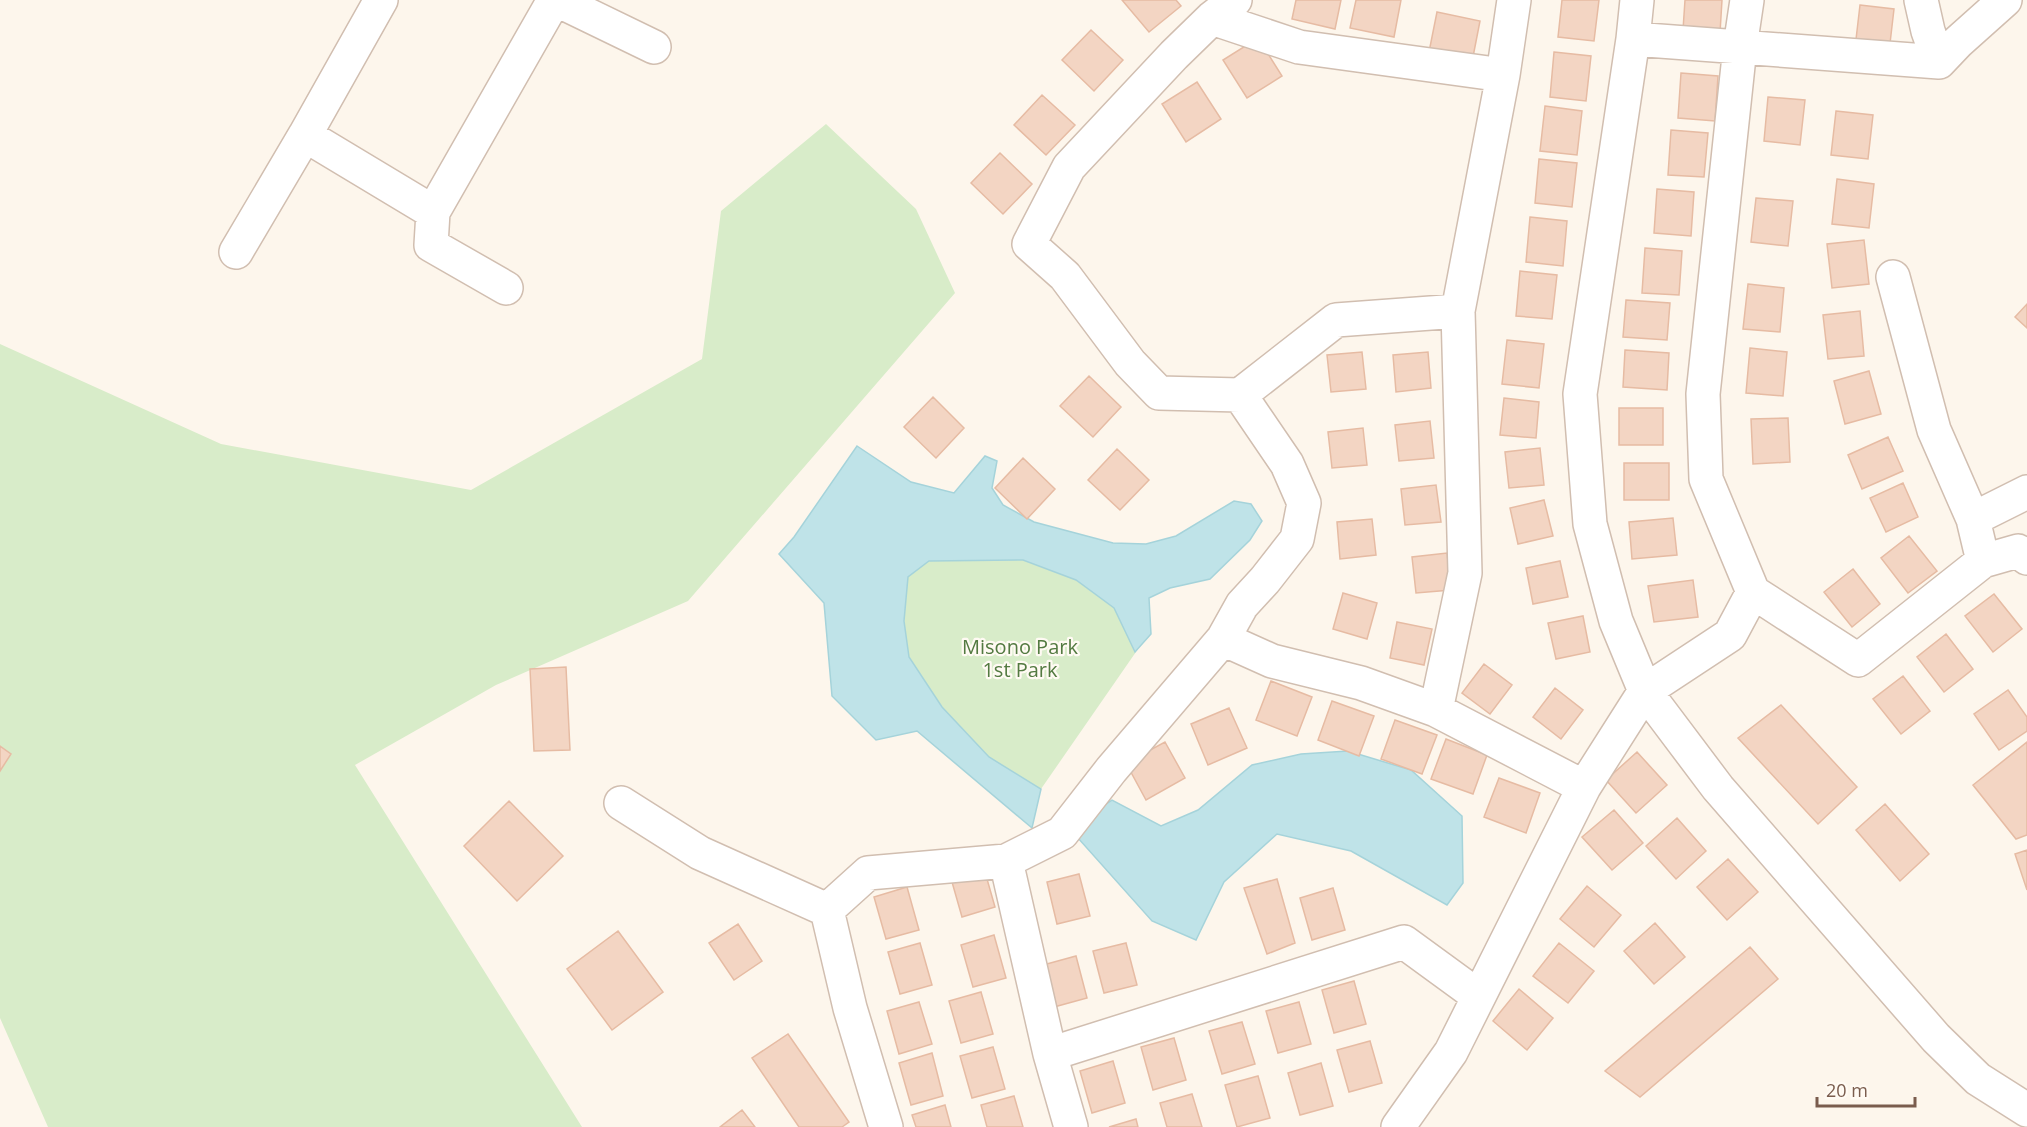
<svg xmlns="http://www.w3.org/2000/svg" width="2027" height="1127" viewBox="0 0 2027 1127" font-family="'Open Sans',sans-serif">
<style>
.green{fill:#d8ecc9}
.water{fill:#bfe3e8;stroke:#a5d3da;stroke-width:1.5}
.building{fill:#f3d5c3;stroke:#e6bba3;stroke-width:1.5}
.lines{fill:none;stroke-linecap:round;stroke-linejoin:round}
.minor-casing{stroke:#d1beb0;stroke-width:36}
.minor{stroke:#fff;stroke-width:33}
.labels{text-anchor:middle;dominant-baseline:central;stroke-width:4.5;stroke-linejoin:round;paint-order:stroke}
.park-label{font-size:20px;fill:#537a41;stroke:#fffaf3}
</style>
<rect width="100%" height="100%" fill="#fdf6ec"/>
<path class="green" d="M826,124L916,209L955,293L688,601L496,685L355,765L582,1127H48L0,1018V344L221,444L471,490L702,359L721,211Z
M1023,560L1076,580L1114,608L1138,649L1041,789L989,757L942,707L909,657L904,621L908,577L929,561Z"/>
<path class="water" d="M857,446L911,482L954,493L985,456L997,461L992,488L1003,505L1034,522L1113,543L1146,544L1176,536L1234,501L1251,504L1262,521L1250,540L1210,579L1170,588L1149,598L1151,634L1135,652L1114,608L1076,580L1023,560L929,561L908,577L904,621L909,657L942,707L989,757L1041,789L1032,828L917,731L876,740L832,696L824,603L779,554L794,537Z
M1348,751L1411,770L1462,816L1463,883L1447,905L1351,851L1277,834L1224,882L1196,940L1152,921L1069,828L1112,800L1161,826L1198,810L1252,765L1301,754Z"/>
<path class="building" d="M1122,0H1176L1181,6L1149,32Z
M1296,0H1341L1335,29L1292,19Z
M1356,0H1401L1394,37L1350,28Z
M1562,0H1599L1594,41L1558,37Z
M1685,0H1722L1720,33L1683,30Z
M1860,5L1894,9L1889,52L1855,48Z
M1437,12L1480,21L1472,62L1429,52Z
M1091,30L1123,60L1094,91L1062,60Z
M1258,38L1282,76L1247,98L1223,60Z
M1554,52L1591,56L1586,101L1550,97Z
M1681,73L1718,76L1715,121L1678,118Z
M1197,82L1221,119L1186,142L1162,104Z
M1042,95L1075,125L1046,155L1014,125Z
M1768,97L1805,100L1800,145L1764,141Z
M1545,106L1582,111L1577,155L1540,151Z
M1836,111L1873,115L1868,159L1831,155Z
M1671,130L1708,133L1704,177L1668,175Z
M1000,153L1032,184L1003,214L971,183Z
M1539,159L1577,163L1572,207L1535,203Z
M1837,179L1874,184L1869,228L1832,224Z
M1657,189L1694,192L1691,236L1654,233Z
M1756,198L1793,201L1788,246L1751,242Z
M1530,217L1567,221L1563,266L1526,262Z
M1864,240L1869,284L1832,288L1827,244Z
M1645,248L1682,251L1679,295L1642,293Z
M1520,271L1557,275L1552,319L1516,316Z
M1748,284L1784,288L1780,332L1743,329Z
M1626,300L1670,303L1667,340L1623,337Z
M2027,304V328L2015,317Z
M1860,311L1864,356L1828,359L1823,315Z
M1507,340L1544,344L1539,388L1502,384Z
M1750,348L1787,352L1783,396L1746,393Z
M1625,350L1669,353L1667,390L1623,387Z
M1362,352L1366,389L1331,392L1327,355Z
M1428,352L1431,388L1396,392L1393,355Z
M1869,371L1881,414L1845,424L1834,381Z
M1089,376L1121,407L1093,437L1060,406Z
M933,397L964,428L936,458L904,427Z
M1504,398L1539,402L1536,438L1500,435Z
M1619,408H1663V445H1619Z
M1788,418L1790,462L1753,464L1751,419Z
M1430,421L1434,458L1399,461L1395,425Z
M1363,428L1367,465L1332,468L1328,432Z
M1888,437L1903,471L1862,489L1848,455Z
M1540,448L1544,485L1509,488L1505,452Z
M1117,449L1149,480L1120,510L1088,480Z
M1023,458L1055,489L1027,519L995,488Z
M1624,463H1669V500H1624Z
M1903,483L1918,517L1886,532L1870,498Z
M1436,485L1441,522L1405,525L1401,489Z
M1544,500L1553,536L1518,544L1510,508Z
M1673,518L1677,555L1632,559L1629,522Z
M1372,519L1376,555L1340,559L1337,522Z
M1909,536L1937,571L1908,593L1881,558Z
M1447,553L1451,590L1416,593L1412,557Z
M1560,561L1568,597L1533,604L1526,568Z
M1853,569L1880,604L1852,627L1824,592Z
M1693,580L1698,617L1654,622L1648,586Z
M1343,593L1377,603L1367,639L1333,629Z
M1994,594L2022,629L1993,652L1965,616Z
M1583,616L1590,652L1556,659L1548,623Z
M1397,622L1432,629L1424,665L1390,658Z
M1946,634L1973,669L1944,692L1917,657Z
M1484,664L1512,685L1490,714L1462,693Z
M566,667L570,750L534,751L530,669Z
M1903,676L1930,711L1901,734L1873,699Z
M1271,681L1312,697L1297,736L1256,720Z
M1555,688L1583,710L1561,739L1533,717Z
M2008,690L2027,717V731L1999,750L1974,714Z
M1332,701L1374,716L1359,756L1318,740Z
M1781,705L1857,787L1818,824L1738,738Z
M1229,708L1247,748L1208,765L1191,724Z
M1395,720L1437,735L1422,774L1381,759Z
M1446,739L1487,755L1473,794L1431,779Z
M1165,742L1185,778L1146,800L1126,763Z
M2027,742V835L2016,839L1973,785Z
M0,746L11,754L0,771Z
M1637,752L1667,785L1636,813L1606,780Z
M1499,778L1540,793L1526,833L1484,817Z
M509,801L563,856L517,901L464,846Z
M1885,804L1929,854L1900,881L1856,830Z
M1614,810L1643,843L1612,870L1582,837Z
M1677,818L1706,851L1676,879L1646,846Z
M2027,850V890L2015,854Z
M1728,859L1758,892L1727,920L1697,887Z
M983,865L995,907L962,917L950,875Z
M1079,874L1090,916L1057,924L1047,882Z
M1277,879L1295,943L1267,954L1244,888Z
M1587,886L1621,915L1594,947L1560,919Z
M907,887L919,930L886,939L874,897Z
M1333,888L1345,930L1312,940L1300,898Z
M1655,923L1685,957L1654,984L1624,951Z
M738,924L762,961L734,980L709,943Z
M618,931L663,992L612,1030L567,969Z
M994,935L1006,978L973,987L961,945Z
M920,943L932,985L900,994L888,952Z
M1126,943L1137,985L1104,993L1093,951Z
M1559,943L1594,971L1568,1003L1533,976Z
M1750,947L1778,979L1640,1097L1605,1071Z
M1076,956L1087,998L1054,1007L1043,965Z
M1354,981L1366,1024L1334,1033L1322,990Z
M1519,989L1553,1018L1527,1050L1493,1021Z
M981,992L993,1034L961,1043L949,1001Z
M919,1002L932,1044L899,1054L887,1011Z
M1299,1002L1311,1044L1278,1053L1266,1011Z
M1242,1022L1255,1064L1222,1074L1209,1031Z
M788,1034L849,1122L842,1127H799L752,1058Z
M1174,1038L1186,1080L1153,1090L1141,1047Z
M1370,1041L1382,1083L1349,1092L1337,1050Z
M993,1047L1005,1089L972,1098L960,1056Z
M932,1053L943,1096L911,1105L899,1063Z
M1113,1061L1125,1103L1092,1113L1080,1071Z
M1321,1063L1333,1106L1300,1115L1288,1073Z
M1258,1076L1270,1118L1237,1127L1225,1085Z
M1192,1094L1202,1127H1167L1160,1103Z
M1014,1096L1023,1127H987L981,1105Z
M945,1105L951,1127H916L912,1115Z
M742,1110L755,1127H720Z
M1136,1119L1138,1127H1109Z"/>
<g class="lines">
<g class="minor-casing">
<path id="minor" d="M381,0L305,135L433,212L554,0
M557,0L654,47
M1235,0L1212,18L1174,55L1069,167L1029,244L1065,276L1130,363L1159,393L1240,395L1287,464L1304,503L1297,539L1265,580L1242,605L1223,639L1272,661L1361,683L1436,710L1584,787
M1637,0L1633,39L1580,394L1590,524L1616,621L1645,691L1718,788L1936,1038L1978,1079L2027,1110
M1747,0L1740,47L1703,394L1706,479L1753,592L1858,660L1983,561
M1921,0L1928,31L1939,62
M1212,18L1299,47L1503,75
M1633,39L1939,62
M1939,62L1958,42L2005,0
M433,212L431,245L506,288
M236,252L305,135
M1893,277L1934,430L1973,519L1983,561L2018,551L2027,558
M1240,395L1336,320L1458,311
M1973,519L2027,492
M1436,710L1465,573L1458,311L1503,75L1514,0
M621,803L700,853L827,910
M1006,861L1062,833L1111,770L1223,639
M1050,1054L1071,1127
M886,1127L850,1008L827,910L868,873L1006,861L1050,1054L1404,942L1478,996
M1398,1127L1451,1052L1584,787L1645,691L1730,635L1753,592"/>
</g>
<use href="#minor" class="minor"/>
</g>
<g class="labels">
<g class="park-label">
<text x="1020" y="646">Misono Park<tspan x="1020" dy="23">1st Park</tspan></text>
</g>
</g>
<path d="M1817 1097v9h98v-9" fill="none" stroke="#7a5c4d" stroke-width="3"/>
<text x="1826" y="1097" font-size="18" fill="#7a5c4d" stroke="#fffaf3" stroke-width="4.5" paint-order="stroke">20 m</text>
</svg>
